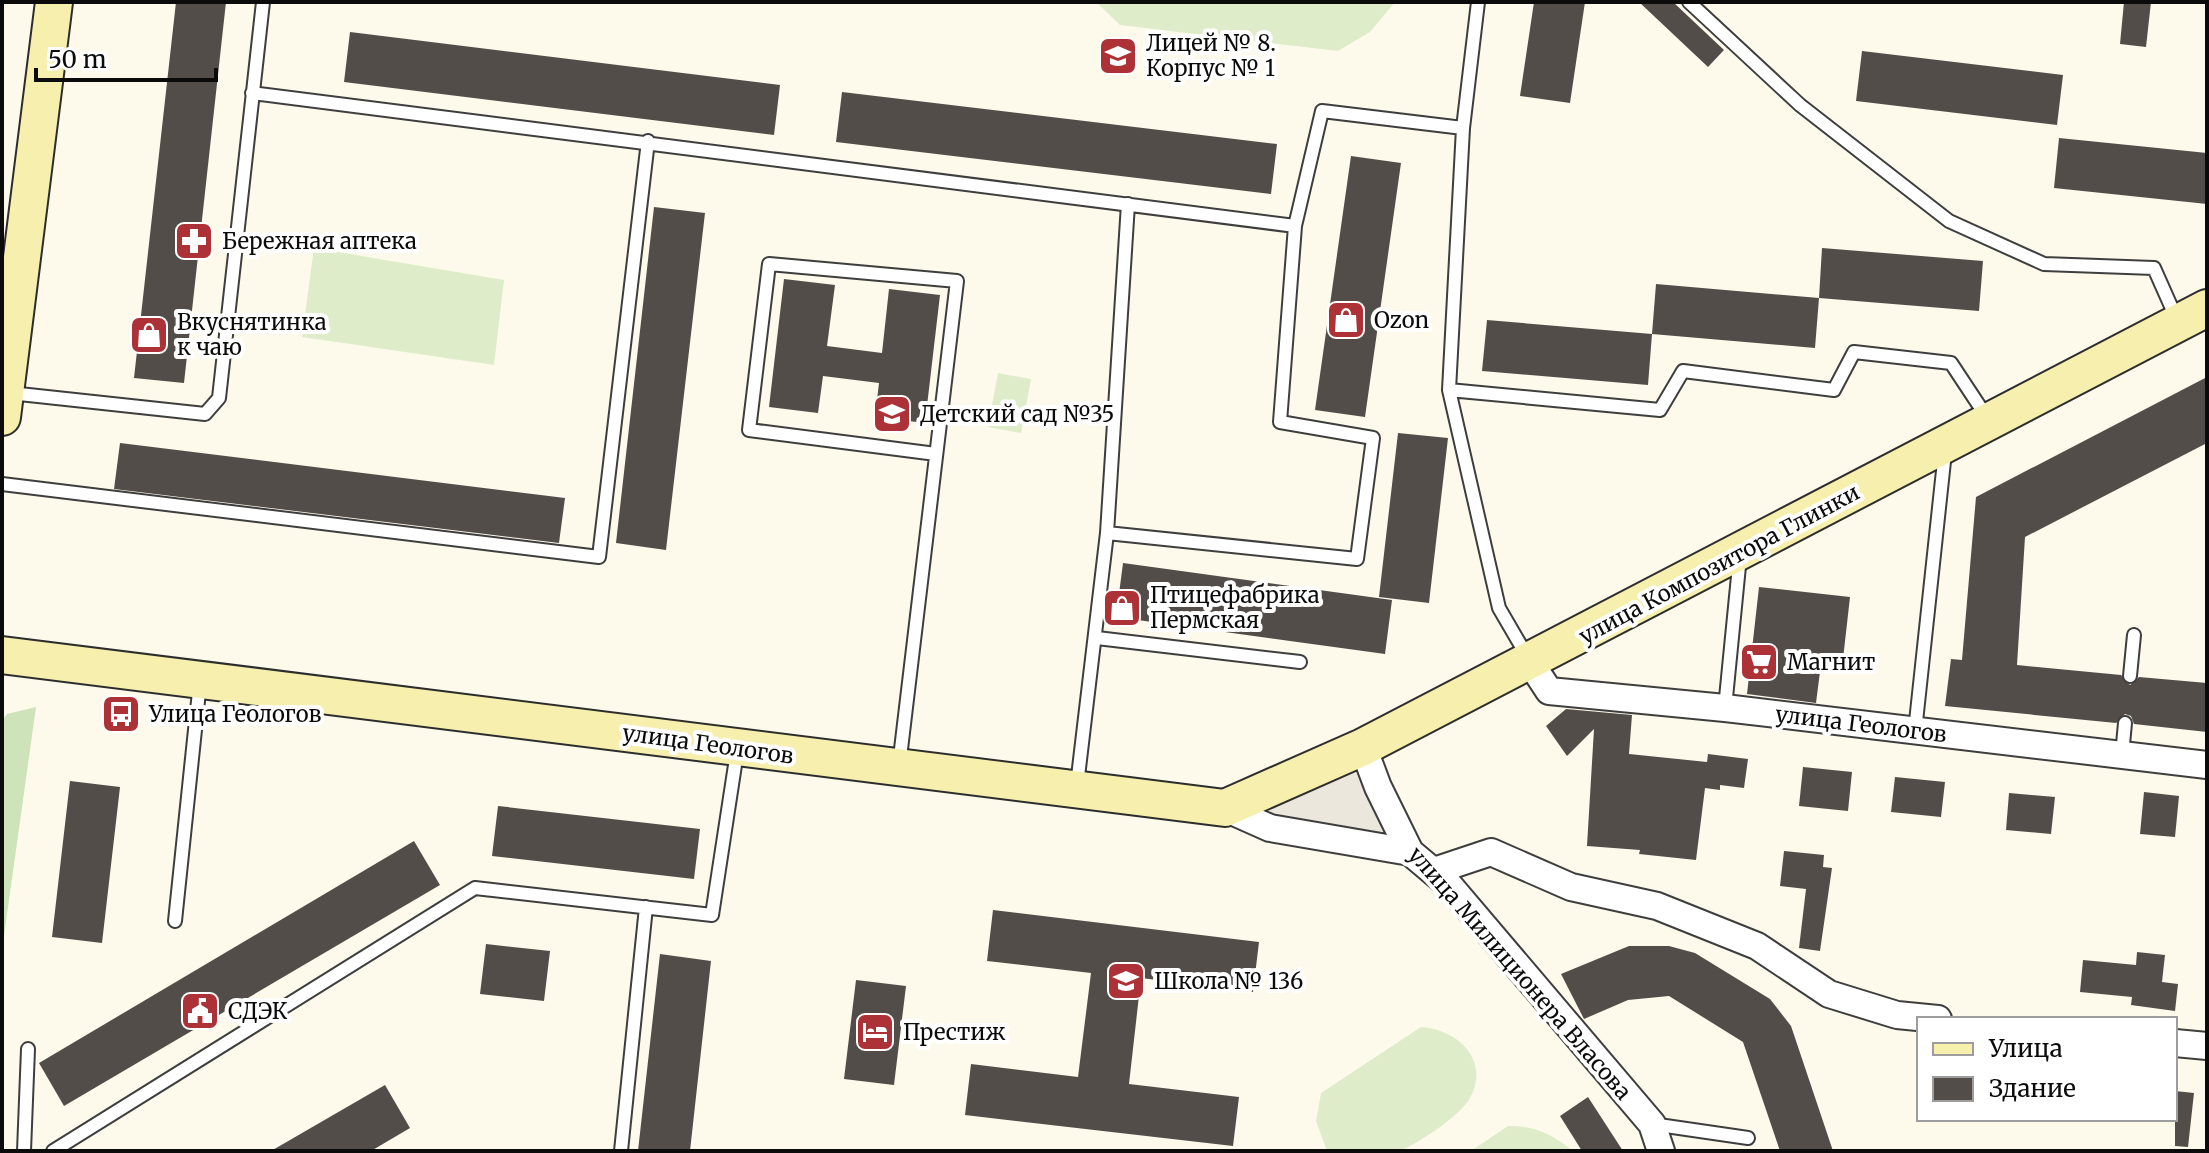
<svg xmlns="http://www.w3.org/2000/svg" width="2209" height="1153" viewBox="0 0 2209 1153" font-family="Merriweather,serif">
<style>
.green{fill:#cee3b9}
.pitch{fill:#dfecca}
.plaza{fill:#ebe7dc}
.building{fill:#534d49}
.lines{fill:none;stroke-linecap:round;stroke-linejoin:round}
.lane-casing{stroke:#3e3e3e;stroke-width:16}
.street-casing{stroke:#3e3e3e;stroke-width:30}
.secondary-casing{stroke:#2d2d2d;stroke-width:40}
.lane{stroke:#fff;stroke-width:12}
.street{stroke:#fff;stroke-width:26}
.secondary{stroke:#f6efad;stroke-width:36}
.labels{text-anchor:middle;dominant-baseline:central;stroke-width:8;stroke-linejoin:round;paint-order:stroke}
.poi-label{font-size:22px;fill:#0b0b0b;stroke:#fff;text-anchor:start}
.street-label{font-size:22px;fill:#0b0b0b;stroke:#fff}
</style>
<rect width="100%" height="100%" fill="#fdfaeb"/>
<path class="green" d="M36,707L2,950V721L7,714Z"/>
<path class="pitch" d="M1096,2H1395L1370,32L1338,51L1120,25Z
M314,248L504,280L494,365L302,337Z
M998,373L1031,379L1021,433L988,427Z
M1421,1027C1457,1029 1491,1060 1470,1098C1461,1115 1420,1142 1402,1150C1386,1153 1346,1151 1327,1151L1316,1121L1321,1093Z
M1508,1126C1536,1126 1552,1134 1573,1151H1471Z"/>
<path class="plaza" d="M1363,747L1410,852L1225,808Z"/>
<path class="building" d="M176,2H226L184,383L134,378Z
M1534,2H1585L1570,103L1520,96Z
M1639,2H1673L1724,50L1708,67Z
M2124,2H2151L2146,47L2120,44Z
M350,32L780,85L774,135L344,82Z
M1862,51L2063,75L2057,125L1856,101Z
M842,92L1277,144L1271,194L836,142Z
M2059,138L2207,153V204L2054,188Z
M1351,156L1401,163L1365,417L1315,410Z
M654,207L705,213L666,550L616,543Z
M1822,248L1983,261L1979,311L1819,298Z
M784,279L835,285L827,346L882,353L889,289L940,295L925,423L875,417L879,383L823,376L818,413L769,407Z
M1656,284L1819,298L1815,348L1652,334Z
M1487,320L1652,334L1648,385L1482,371Z
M2207,377V443L2025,537L2017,665L2121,675L2130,685L2139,677L2207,683V732L2134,724L2131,716L2125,714L2116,723L1945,706L1951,659L1962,660L1976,497Z
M1398,433L1448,438L1429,603L1379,597Z
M120,443L565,498L559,543L114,489Z
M1123,563L1392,600L1385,654L1116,617Z
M1759,587L1850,597L1843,659L1822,656L1816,703L1747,694Z
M1566,709L1632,715L1629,754L1707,762L1708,754L1748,759L1744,788L1720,785V790L1705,788L1696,860L1639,854L1640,850L1587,846L1594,729L1567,756L1546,726Z
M1803,767L1852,772L1848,811L1799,806Z
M1895,777L1945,782L1941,817L1891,812Z
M70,781L120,787L102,943L52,937Z
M2144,792L2179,796L2175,837L2140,834Z
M2009,793L2055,797L2051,834L2006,830Z
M498,806L700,829L694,879L492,856Z
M414,841L440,885L64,1106L39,1063Z
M1784,851L1824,855L1823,867L1832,868L1820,951L1799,948L1806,889L1780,886Z
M993,910L1259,942L1253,992L1141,978L1129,1084L1239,1097L1233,1146L965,1115L971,1064L1078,1077L1091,973L987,961Z
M486,944L550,951L544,1001L480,994Z
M1629,946H1669L1695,953L1770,999L1791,1026L1833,1151H1780L1743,1042L1669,996L1628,1000L1584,1019L1561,974Z
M2137,952L2165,955L2162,982L2178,984L2175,1011L2131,1005L2132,997L2080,992L2083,960L2136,965Z
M660,954L711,961L690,1151H638Z
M856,980L906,986L894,1085L844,1079Z
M385,1085L410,1128L371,1151H271Z
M2175,1091L2194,1093L2188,1147L2175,1146Z
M1588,1097L1623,1151H1582L1560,1116Z"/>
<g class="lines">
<g class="lane-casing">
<path id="lane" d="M1478,2L1463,128L1449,390L1499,608L1527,656
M1689,2L1800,105L1949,221L2044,264L2154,268L2178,322
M252,93L1295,226
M1449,390L1660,410L1683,371L1834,390L1854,352L1951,363L1988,419
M10,393L205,414L219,398L263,2
M2,484L599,557L648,141
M1107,533L1128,204
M1097,638L1300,662
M2130,676L2134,635
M1725,708L1740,556
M1915,731L1945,452
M2122,755L2125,723
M899,766L957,281L769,264L749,430L936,454
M1077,785L1107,533L1357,559L1373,438L1280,422L1295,226L1322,111L1463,128
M175,921L200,682
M1652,1124L1748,1138
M24,1151L28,1049
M53,1151L475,888L712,915L737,752
M621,1151L646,907"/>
</g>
<g class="street-casing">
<path id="street" d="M1530,662L1549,691L1725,708L2207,765
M1363,747L1378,787L1410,852L1448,884L1652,1124L1661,1151
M1225,808L1270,828L1410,852
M1434,871L1491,852L1571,887L1657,906L1757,946L1829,994L1897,1015L1938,1019
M2175,1043L2207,1046"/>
</g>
<g class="secondary-casing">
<path id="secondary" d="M2,417L54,2
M2,655L1225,808L1363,747L2207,308"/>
</g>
<use href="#lane" class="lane"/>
<use href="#street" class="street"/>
<use href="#secondary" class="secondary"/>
</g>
<defs>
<g id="school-square" transform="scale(2)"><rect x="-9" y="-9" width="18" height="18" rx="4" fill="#ac3237" stroke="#fff"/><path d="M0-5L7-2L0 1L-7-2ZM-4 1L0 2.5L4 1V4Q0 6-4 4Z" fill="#fff"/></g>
<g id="pharmacy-square" transform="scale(2)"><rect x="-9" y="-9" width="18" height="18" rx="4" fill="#ac3237" stroke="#fff"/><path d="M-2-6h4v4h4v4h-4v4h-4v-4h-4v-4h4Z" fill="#fff"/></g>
<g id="shop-square" transform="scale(2)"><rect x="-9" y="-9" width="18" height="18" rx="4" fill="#ac3237" stroke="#fff"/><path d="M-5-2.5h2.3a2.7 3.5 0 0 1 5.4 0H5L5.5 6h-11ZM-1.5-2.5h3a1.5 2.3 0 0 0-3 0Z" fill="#fff"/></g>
<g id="supermarket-square" transform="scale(2)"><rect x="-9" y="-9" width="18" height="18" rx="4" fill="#ac3237" stroke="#fff"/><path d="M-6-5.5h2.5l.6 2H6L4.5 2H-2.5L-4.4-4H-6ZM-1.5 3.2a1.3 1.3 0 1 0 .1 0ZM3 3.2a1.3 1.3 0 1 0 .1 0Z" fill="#fff"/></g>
<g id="bus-square" transform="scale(2)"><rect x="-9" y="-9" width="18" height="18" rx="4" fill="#ac3237" stroke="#fff"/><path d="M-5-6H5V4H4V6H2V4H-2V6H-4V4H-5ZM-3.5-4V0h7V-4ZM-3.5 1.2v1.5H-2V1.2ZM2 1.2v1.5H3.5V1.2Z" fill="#fff"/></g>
<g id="civic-square" transform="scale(2)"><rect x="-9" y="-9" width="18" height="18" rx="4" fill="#ac3237" stroke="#fff"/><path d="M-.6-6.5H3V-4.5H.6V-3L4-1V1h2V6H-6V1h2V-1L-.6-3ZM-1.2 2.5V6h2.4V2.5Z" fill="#fff"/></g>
<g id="hotel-square" transform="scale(2)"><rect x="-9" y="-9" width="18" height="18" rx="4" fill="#ac3237" stroke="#fff"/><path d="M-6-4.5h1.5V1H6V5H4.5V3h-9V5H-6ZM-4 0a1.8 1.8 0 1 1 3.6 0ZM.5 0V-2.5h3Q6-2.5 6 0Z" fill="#fff"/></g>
</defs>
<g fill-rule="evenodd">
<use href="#school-square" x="1118" y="56"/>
<use href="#pharmacy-square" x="194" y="241"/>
<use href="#shop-square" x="1346" y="320"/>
<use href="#shop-square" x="149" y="335"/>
<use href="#school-square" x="892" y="414"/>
<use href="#shop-square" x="1122" y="608"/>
<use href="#supermarket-square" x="1759" y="662"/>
<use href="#bus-square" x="121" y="714"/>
<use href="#school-square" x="1126" y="981"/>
<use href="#civic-square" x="200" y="1011"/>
<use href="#hotel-square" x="875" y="1032"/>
</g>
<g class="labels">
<g class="poi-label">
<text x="1146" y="43">Лицей № 8.<tspan x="1146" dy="25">Корпус № 1</tspan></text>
<text x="222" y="241">Бережная аптека</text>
<text x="1374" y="320">Ozon</text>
<text x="177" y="322">Вкуснятинка<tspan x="177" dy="25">к чаю</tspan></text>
<text x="920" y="414">Детский сад №35</text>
<text x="1150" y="595">Птицефабрика<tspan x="1150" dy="25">Пермская</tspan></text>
<text x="1787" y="662">Магнит</text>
<text x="149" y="714">Улица Геологов</text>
<text x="1154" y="981">Школа № 136</text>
<text x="228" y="1011">СДЭК</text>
<text x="903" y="1032">Престиж</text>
</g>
<g class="street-label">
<text transform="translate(1719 564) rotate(-28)">улица Композитора Глинки</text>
<text transform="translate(1861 724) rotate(7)">улица Геологов</text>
<text transform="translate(708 744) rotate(8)">улица Геологов</text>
<text transform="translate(1520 973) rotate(49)">улица Милиционера Власова</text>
</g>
</g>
<rect width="2209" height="1153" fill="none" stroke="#0b0b0b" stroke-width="8"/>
<rect x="1917" y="1017" width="260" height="104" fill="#ffffff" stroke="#9d9d9d" stroke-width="2"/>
<rect x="1933" y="1043" width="40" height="12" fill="#f6efad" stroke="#9d9d9d" stroke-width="2"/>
<text x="1989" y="1057" font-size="24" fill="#0b0b0b">Улица</text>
<rect x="1933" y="1077" width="40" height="24" fill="#534d49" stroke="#9d9d9d" stroke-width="2"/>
<text x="1989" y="1097" font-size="24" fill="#0b0b0b">Здание</text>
<path d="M36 68v12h180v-12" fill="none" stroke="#0b0b0b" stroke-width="4"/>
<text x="48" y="68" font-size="24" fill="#0b0b0b" stroke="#ffffff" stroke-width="6" paint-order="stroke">50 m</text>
</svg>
